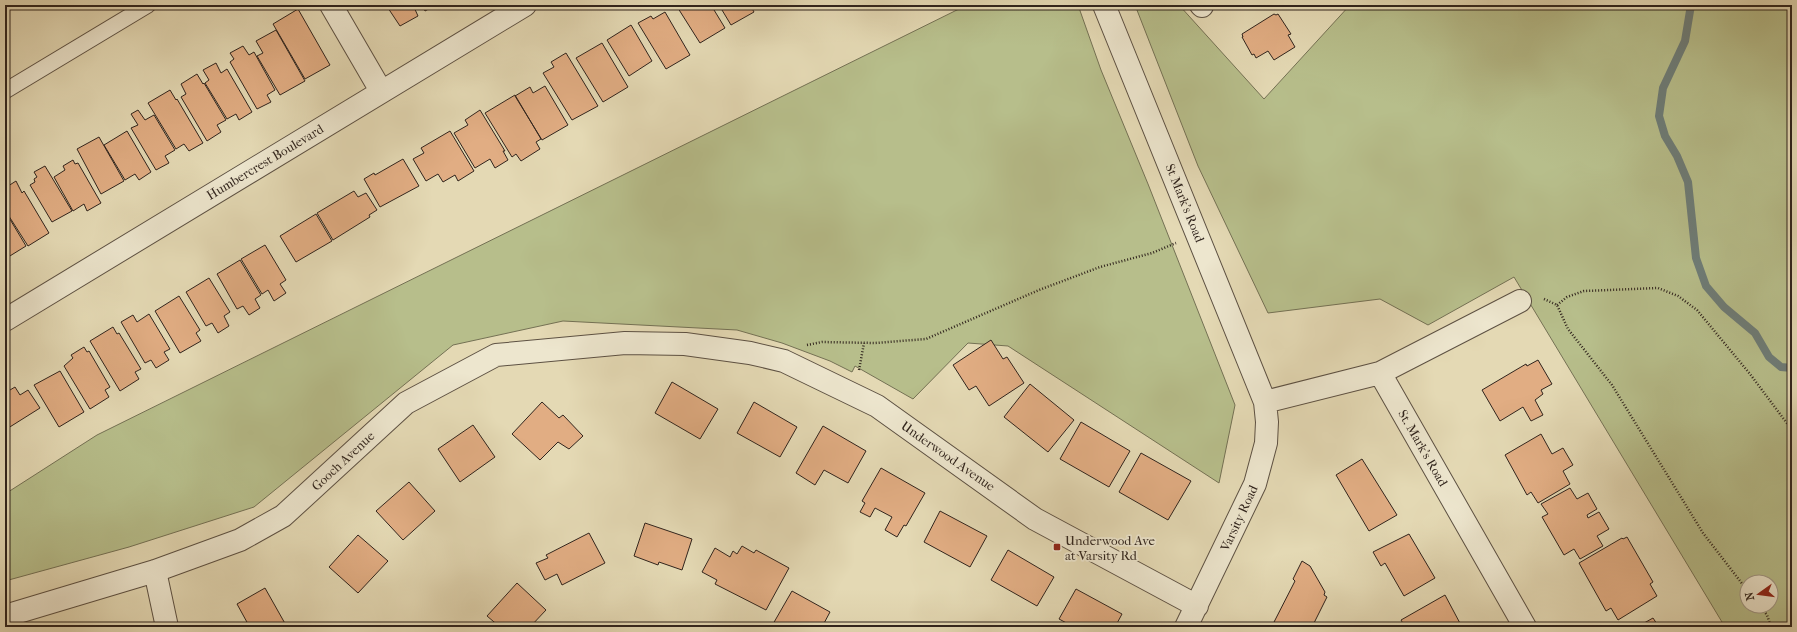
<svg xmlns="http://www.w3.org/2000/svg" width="1797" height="632" viewBox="0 0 1797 632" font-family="'IM FELL French Canon',serif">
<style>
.green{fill:#b7be8b;stroke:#747154;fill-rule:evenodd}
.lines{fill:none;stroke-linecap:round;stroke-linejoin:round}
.stream{stroke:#6e7d78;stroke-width:8}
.building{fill:#e1ad83;stroke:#30241d}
.lane-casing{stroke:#5d5143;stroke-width:17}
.street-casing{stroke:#5d5143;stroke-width:24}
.path{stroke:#30241d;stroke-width:2.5;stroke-dasharray:1 2;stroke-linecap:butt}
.lane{stroke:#ede6ce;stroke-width:15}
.street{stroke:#ede6ce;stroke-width:22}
.poi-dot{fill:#8f2418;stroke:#ede6ce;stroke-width:1.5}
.labels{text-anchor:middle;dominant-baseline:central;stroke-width:3.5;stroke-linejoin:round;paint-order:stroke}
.street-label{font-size:13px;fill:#30241d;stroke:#ede6ce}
.poi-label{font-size:13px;fill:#30241d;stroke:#ede6ce;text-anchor:start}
</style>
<rect width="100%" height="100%" fill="#e4d9b4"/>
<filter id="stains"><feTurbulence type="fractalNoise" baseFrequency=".005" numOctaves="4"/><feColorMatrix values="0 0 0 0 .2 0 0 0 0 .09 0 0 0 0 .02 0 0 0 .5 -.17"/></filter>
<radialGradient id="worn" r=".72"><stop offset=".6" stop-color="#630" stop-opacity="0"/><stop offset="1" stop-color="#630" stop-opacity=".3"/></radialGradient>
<path class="green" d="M967,5H1078L1101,70L1148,184L1235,405L1219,483L1008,346L968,343L913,399L855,366L852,372L830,361L782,343L737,330L563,321L453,345L254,507L129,547L5,581V494L97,435Z
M1135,5H1179L1264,99L1350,5H1792V627H1725L1514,277L1428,325L1380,299L1268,313L1198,166ZM1747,582H1771V606H1747Z"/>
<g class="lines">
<path class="stream" d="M1691,5L1685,41L1663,88L1659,116L1665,136L1677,156L1688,182L1696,258L1706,286L1724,307L1755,333L1769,357L1781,367L1792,368"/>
</g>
<path class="building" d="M386,5H413L418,16L400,26Z
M422,5H436L425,11Z
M676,5H711L725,28L700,43Z
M719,5H750L754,12L731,25Z
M298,9L330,65L305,79L273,24Z
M665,12L690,55L666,69L638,23L651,16L653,19Z
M1274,14L1276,15L1278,14L1291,34L1288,35L1295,47L1274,60L1268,51L1256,58L1254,54L1252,55L1242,37H1243L1242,34Z
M631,25L652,61L629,76L607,40Z
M276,30L305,81L280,95L257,56L263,53L256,41Z
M602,43L628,87L603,102L576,58Z
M243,46L249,55L254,52L275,90L267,95L271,102L257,109L230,62L234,59L230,53Z
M566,53L598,106L572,120L543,73L554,67L551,62Z
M216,63L221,73L227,69L252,112L239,120L236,114L227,119L205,83L209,80L203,70Z
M197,74L203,84L204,83L226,120L217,125L221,132L207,141L181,97L186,94L181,84Z
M545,86L568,125L542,140L515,96L530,87L533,93Z
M170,90L176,100L177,99L203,143L189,151L184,144L176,149L148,103Z
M515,95L541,139L536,142L540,149L521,161L516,154L512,157L485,113Z
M138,110L145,120L154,115L175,150L165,156L169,163L156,170L131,128L138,125L131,114Z
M480,110L505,151H503L508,160L495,168L490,159L475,168L454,133L468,125L465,120Z
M127,131L151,172L139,180L135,174L125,180L104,145Z
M450,131L474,171L458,181L455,175L443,182L438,174L426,181L413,159L424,153L421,148Z
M99,137L124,181L101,194L77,149Z
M403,159L419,186L380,207L364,179L374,173L375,175Z
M73,160L75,164L78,163L101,203L87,211L84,204L73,211L54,177L65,170L63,166Z
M45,166L72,211L52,222L30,185L35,182L34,179L37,177L34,172Z
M16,181L22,193L24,191L49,233L28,246L5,210V188Z
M354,191L358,197L366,193L377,210L369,215L370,217L333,240L317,213Z
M5,211L26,246L5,259Z
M316,214L332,241L296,262L280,236Z
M265,245L286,280L280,284L286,293L274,301L268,290L262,294L241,259Z
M240,260L261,295L255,299L260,308L249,315L243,306L237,309L217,274Z
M209,278L230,312L224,316L229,326L218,333L212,323L206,326L186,292Z
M179,296L200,330L196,333L201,341L180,353L155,311Z
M149,314L170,349L164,352L169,360L156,368L151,360L145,363L121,322L133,315L137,322Z
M113,327L117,334L119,333L141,369L135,372L139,379L120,391L90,341Z
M991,340L1003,359L1007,357L1024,383L989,406L976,386L969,390L953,365Z
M84,347L87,352L89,351L110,387L105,390L109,397L90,409L64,366L73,358L71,355Z
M1538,360L1552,384L1541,390L1543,394L1535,400L1543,415L1531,421L1523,407L1500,421L1482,390L1526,364L1527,366Z
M60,371L84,412L59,427L34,385Z
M672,382L718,409L700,439L655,413Z
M1030,384L1074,420L1048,452L1004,417Z
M15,387L20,395L28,390L40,408L5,430V393Z
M542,402L559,418L563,415L583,436L569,449L558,442L540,460L512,434Z
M754,402L797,427L780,457L737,433Z
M1081,422L1130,451L1109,487L1060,459Z
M473,425L495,457L460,482L438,449Z
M823,426L866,451L848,483L824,470L815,485L796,473Z
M1541,434L1552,454L1563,448L1573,465L1563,471L1570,484L1538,503L1531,492L1527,495L1505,455Z
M1141,453L1191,481L1168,520L1119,492Z
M1362,459L1397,515L1369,531L1336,475Z
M881,468L925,493L906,526L904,525L897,537L885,530L892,517L875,508L870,517L860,512L865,503L862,501Z
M409,482L435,511L403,540L376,511Z
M1570,488L1577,499L1588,493L1597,509L1587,515L1588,518L1599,512L1609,529L1597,536L1603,546L1580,559L1574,549L1564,555L1542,517L1548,514L1541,504Z
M940,511L987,536L970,567L924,542Z
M645,523L692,539L682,570L659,562L658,565L634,556Z
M589,533L605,563L562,585L557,574L545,580L536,563L548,558L546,555Z
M1409,534L1435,578L1404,596L1385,563L1381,566L1373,552Z
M358,535L388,561L358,593L329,567Z
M1627,537L1653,582L1650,584L1657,596L1618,620L1611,608L1606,611L1579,563L1622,538L1623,539Z
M742,546L754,553L756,550L789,568L766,610L715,584L717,580L702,572L715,548L730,557L733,551L737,554Z
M1008,550L1054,577L1037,606L991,580Z
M1302,561L1310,566L1325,592L1324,595L1327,597L1312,627H1275L1272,626L1295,581L1293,579Z
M517,583L546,610L530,627H500L487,616Z
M265,588L287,627H252L249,623L248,624L237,604Z
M1076,589L1122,614L1115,627H1074L1059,619Z
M792,591L830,612L822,627H778L773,624Z
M1445,595L1462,627H1405L1401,620Z
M1653,618L1659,627H1637Z"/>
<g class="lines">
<g class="lane-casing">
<path id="lane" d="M5,91L148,5"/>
</g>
<g class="street-casing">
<path id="street" d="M331,5L381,91
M1104,5L1265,402L1267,422L1266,443L1255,484L1186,627
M1201,5L1202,6
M5,320L525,5
M1380,373L1520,301
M1265,402L1380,373L1525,627
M155,571L167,627
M5,616L155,571L240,540L283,516L406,403L496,355L625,343L685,344L750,353L784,361L877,406L1035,519L1197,606"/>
</g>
<path class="path" d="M1544,299L1557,305L1568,329L1612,385L1703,533L1747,590
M1557,305L1567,297L1584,291L1658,288L1678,296L1697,310L1750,374L1792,430
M807,345L822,342L875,343L926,339L1039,290L1100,267L1152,253L1176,243
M859,370L864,343
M1760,606L1767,615L1771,627"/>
<use href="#lane" class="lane"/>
<use href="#street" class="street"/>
</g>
<rect class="poi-dot" x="1053" y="543" width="8" height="8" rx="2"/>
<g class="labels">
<g class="street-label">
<text transform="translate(265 162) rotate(-31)">Humbercrest Boulevard</text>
<text transform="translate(1185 203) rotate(68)">St Mark's Road</text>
<text transform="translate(1423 448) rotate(60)">St. Mark's Road</text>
<text transform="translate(948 456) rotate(35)">Underwood Avenue</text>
<text transform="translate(343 461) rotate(-43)">Gooch Avenue</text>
<text transform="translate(1239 518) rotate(-65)">Varsity Road</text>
</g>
<g class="poi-label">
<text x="1065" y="540">Underwood Ave<tspan x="1065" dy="15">at Varsity Rd</tspan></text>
</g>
</g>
<rect width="1797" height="632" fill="none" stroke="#e4d9b4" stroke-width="20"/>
<rect x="6" y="6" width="1785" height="620" fill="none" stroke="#30241d" stroke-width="2"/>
<rect x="10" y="10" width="1777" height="612" fill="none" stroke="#30241d"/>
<g transform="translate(1759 594) rotate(256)"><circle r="19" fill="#ede6ce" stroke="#a19887"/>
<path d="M0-3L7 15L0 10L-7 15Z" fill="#8f2418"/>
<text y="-6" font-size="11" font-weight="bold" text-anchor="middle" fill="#30241d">N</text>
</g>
<rect width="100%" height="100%" filter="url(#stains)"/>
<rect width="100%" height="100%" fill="url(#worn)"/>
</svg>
